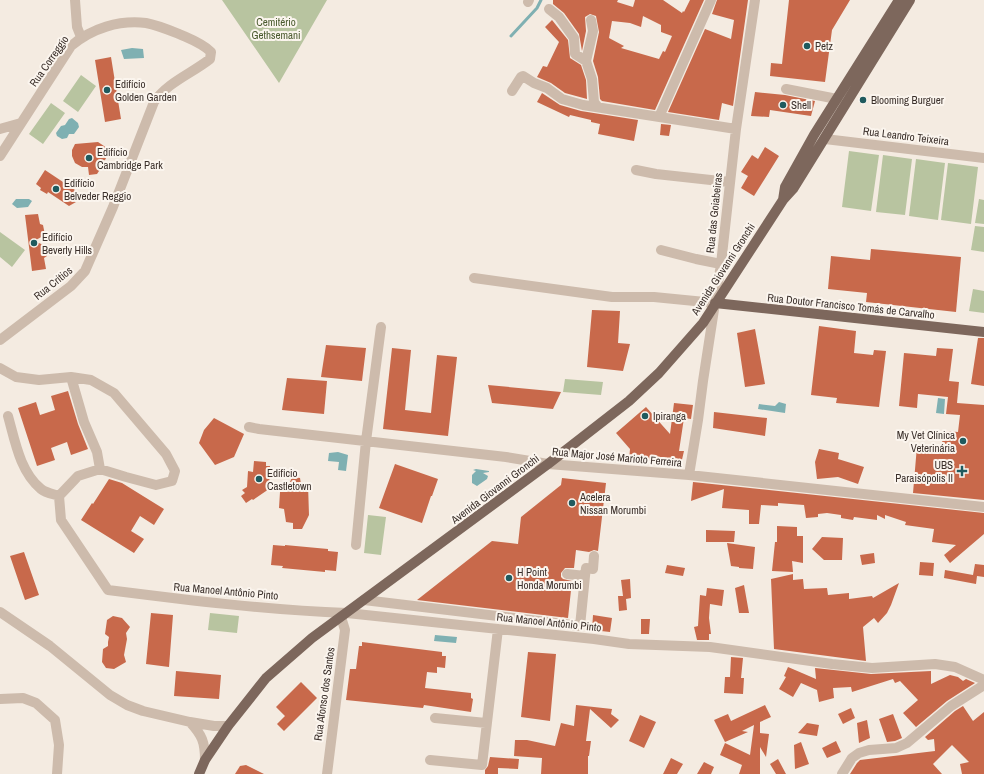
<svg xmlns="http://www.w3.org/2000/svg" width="984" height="774" viewBox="0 0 984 774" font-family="'Archivo Narrow',sans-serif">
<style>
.green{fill:#b8c4a0}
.water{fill:#7fb0b2}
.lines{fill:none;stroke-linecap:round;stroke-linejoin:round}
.stream{stroke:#7fb0b2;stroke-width:3}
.building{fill:#c8694b;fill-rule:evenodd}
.minor{stroke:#cdbbac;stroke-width:10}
.major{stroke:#7d675c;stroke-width:10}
.poi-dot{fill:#1f5a5e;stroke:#fbf5ee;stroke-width:1.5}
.labels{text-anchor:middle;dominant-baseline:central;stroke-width:4;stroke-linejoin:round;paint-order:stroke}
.park-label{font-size:11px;fill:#4a5a2e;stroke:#fbf5ee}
.poi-label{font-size:11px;fill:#3b302b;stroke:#fbf5ee;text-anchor:start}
.street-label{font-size:11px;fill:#3b302b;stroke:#fbf5ee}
</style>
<rect width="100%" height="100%" fill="#f4ebe1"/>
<path class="green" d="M222,0H327L279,83Z
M81,75L96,86L78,112L63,101Z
M51,103L65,113L43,144L29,134Z
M849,151L879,155L871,211L842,207Z
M883,155L912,159L905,215L876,212Z
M916,159L945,163L938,220L909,216Z
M948,163L978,167L971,224L941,220Z
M979,199L984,200V224L975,223Z
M975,226L984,227V252L971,250Z
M0,232L25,250L12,267L0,257Z
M973,289L984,291V313L969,311Z
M565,379L603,382L601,395L563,392Z
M368,515L386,517L381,555L364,553Z
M210,613L239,616L237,633L208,630Z"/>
<path class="water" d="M132,48L143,49L144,58L124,59L121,50Z
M72,118L78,123L79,127L74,134H69L67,138L62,139L57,136L56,133L61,126L65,125L69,119Z
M16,199H29L32,201L28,207L17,208L12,204Z
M938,398L945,399L944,414L936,413Z
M779,402L786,404L785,413L758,409L759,404L775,406Z
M338,452L348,455L346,471L338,470L339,462L328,461L329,453Z
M476,469L489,471V472L483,473L488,476L487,479L477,486L472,483V475L476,471L473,470Z
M435,635L457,637L456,643L434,641Z"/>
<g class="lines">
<path class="stream" d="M511,36L537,8L541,0"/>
</g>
<path class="building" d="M553,0H618L617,2L633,7L635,0H663L682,13L683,11L684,12L690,0H704L655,110L602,101L600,99L598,77L593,61L599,32L596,16L590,14L585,17L586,31L582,51L579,34L564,13L553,4ZM643,16L661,25V32L672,36L665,52L663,51L659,59L621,48L624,46L609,38L612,21L630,23L641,27Z
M717,0H748L733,106L722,103L719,120L668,112L705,29L731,39L734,20L712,14Z
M789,0H850L832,30L825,82L770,76L771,63L782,64Z
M552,20L568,40L570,58L581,65L586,80L587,99L565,93L551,83L537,77L543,66L547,67L559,42L545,27Z
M111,57L121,119L105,122L95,60Z
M755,92L785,95L815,101L811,116L770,110L769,117L751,116Z
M542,93L560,105L581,111L638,120L634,141L598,134L600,124L591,122V120L570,115L569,117L537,102Z
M661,124L671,125L669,136L660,135Z
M98,142L107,148L108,154L105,160L100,162L101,168L97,174L89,175L88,167H82L75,163L72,156V150L75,144Z
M765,147L779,156L754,196L741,188L748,176L741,172L752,155L758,159Z
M45,170L78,192V199L76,202L69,206L48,192L47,194L40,190L41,188L36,184Z
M38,214L40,224L43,225L45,235L34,241L46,246L47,256L44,258L46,269L32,271L25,215Z
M871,249L961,257L956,312L866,302L867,293L828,289L831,256L870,260Z
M592,310L620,311L618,343L630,344L623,371L587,367Z
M819,326L856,331L854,353L873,355L874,350L886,351L879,407L836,403L837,398L811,395Z
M755,329L765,384L745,387L737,333Z
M978,338H984V386L971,384Z
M326,345L366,348L362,381L321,377Z
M392,348L411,350L405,410L431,413L437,355L457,357L448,436L383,429Z
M937,348L953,349L949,381L959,382L957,403L984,405V500L913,493L917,446L941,449L944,431L958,432L960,415L946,414L948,397L918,394L917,408L899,406L904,353L936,356Z
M287,378L327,381L324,414L282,410Z
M488,385L561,392L553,409L492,403Z
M68,391L78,424L88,449L71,455L67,442L51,448L55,460L37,466L18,408L36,402L40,415L55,410L51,396Z
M674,403L693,405L691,419L684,418L679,451H684L681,464L638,460L635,462L629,461L630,449L616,433L646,407L670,434Z
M714,412L767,418L765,436L713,428Z
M214,418L244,434L234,457L215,465L199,443L204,430Z
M819,449L839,453L838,459L864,467L858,484L838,477L817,479L815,462Z
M254,461L266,462V466H270L269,489L253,500L252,499L246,503L241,496L245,493L242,490L247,487L248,471L253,472Z
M395,464L438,479L432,496H431L422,523L379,508Z
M292,477L300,478L301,484H308L309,515L302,529H293V523L286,522L284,509L279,508L280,492H286Z
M562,478L606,483L598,551L594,550L589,552L576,550L574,568H565L561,573V577L563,579L572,581L568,618L417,600L492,541L518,544L521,517L561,485Z
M109,479L122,483L164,509L154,525L140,516L131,531L144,539L134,553L81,520L92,503L93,504Z
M693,482L984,513V534L950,563L944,555L956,545L932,542L934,529L905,525L906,522L885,515V519L877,515V520L854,517L853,520L841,518V515L827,513L818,514V517L806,518L804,505L778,503V506L761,505L759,524H749V510L722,508L724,489L691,501Z
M777,526L797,527V536H803V563L792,561L793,572L772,571L775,542H777Z
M706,530L735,531L734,542H706Z
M822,537L843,538L842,560H824L812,549Z
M727,543L755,547L753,569L739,568V567L731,566Z
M273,545L285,546V545L328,549V551L338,552L336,571L325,570V572L282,568L283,566L271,565Z
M24,552L39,595L25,600L10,556Z
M874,553L875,563L862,565L860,555Z
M920,562L934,563L933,576L919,575Z
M975,564L984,565V577L977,576L976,584L944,578L945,570L973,575Z
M667,565L685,568L683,576L665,573Z
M793,574V580L803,579L804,589L827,588L828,595L849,593V599L872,596L873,598L899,583L891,605L887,613L878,623L874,618L863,627L866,661L774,649L771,579Z
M630,579L631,598L626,599L627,610L619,611L618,596H623L621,580Z
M744,585L749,613H739L735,588Z
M707,588L724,590L722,606L710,604L709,618L711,634H709V640H697L694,627L698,626L700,595L706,596Z
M151,613L173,615L169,667L146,664Z
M593,615L612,618L610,632L592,630Z
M113,616L122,618L130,627L126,633L127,639L124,655L126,662L114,669L106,668L102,662L103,649L108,646V642L109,637L105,634L107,620Z
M641,619H650L649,634H641Z
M362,642L442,652V656H446L445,668L437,667V673L427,672L425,688L471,693V698L473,699L471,712L424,705L423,708L346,700L350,669H356L359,646H362Z
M528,652L556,654L550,721L521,717Z
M731,657L743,658L741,678H744L743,694L724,693L725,677H730Z
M788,667L816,679L815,668L871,674L931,671V684L950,675L958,677L963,681L966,679L975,683L947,701L916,727L903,713L918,700L900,681L895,683L893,679L852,692L851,687L833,688L834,698L819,702L817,690L801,683L793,697L779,689L786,677L784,676Z
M176,671L221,675L219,699L174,696Z
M301,682L317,698L284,731L277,724L285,716L276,707Z
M576,705L612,709L611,714L619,720L611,728L590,709L586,741H591L589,756H588V774H541L542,758L514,756L515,740H527L555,746L561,723L574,726Z
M765,705L771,717L760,722V733L769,734L766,757L760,747V774H739L742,765L720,755L725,743L750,755L754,725L742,731L748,732L725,742L714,720L728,714L731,721Z
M963,706L973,721L984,712V774H962L960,764L969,762L952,745L933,764L942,774H850L857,763L860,760L935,751L934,739L928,740L925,737L955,711Z
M851,708L855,718L843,724L838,714Z
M893,714L902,738L895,741L887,742L879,719Z
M640,715L656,722L644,748L629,741Z
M867,720L870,738L859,743L857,723Z
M807,723L819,725L817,736L798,733Z
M836,741L841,752L827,758L822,748Z
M801,742L809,764L795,769L794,745Z
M490,757L519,759L518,769L498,768V774H485V770L488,766Z
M671,758L683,764L677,774H663Z
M778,759L786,774H776L770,764Z
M704,762L714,767L711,774H697Z
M246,765L264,774H235L240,766Z"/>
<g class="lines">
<path class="minor" d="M75,0L77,27L81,37
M528,2L529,0
M549,9L559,17L574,38L575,54L586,61L592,79L594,102L598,107
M586,61L593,31L591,20
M786,89L837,99
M512,91L521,77L523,76L534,83L547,88L562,99L583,105L736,129
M659,117L711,0
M0,129L21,123
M825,139L984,158
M0,156L71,46C92,28 119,20 146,23C157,25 169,30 179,34C190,39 202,43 211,52L210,59C191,74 168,82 154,102L113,207L85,271L71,286L0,340
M636,170L656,174L729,182
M661,250L696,259L721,264
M474,278L612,297H654L715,303
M0,368L16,377L39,380L71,377L91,380L114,393L166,454L175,471L172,481L156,485L126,477L100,469L78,476L59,496L61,520L108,590C187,600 267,610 347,613L594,639L629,644L710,647L832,664L872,668L935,664L955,667L984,680
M71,377L84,422L97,452L100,469
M8,416C15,441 20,472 41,489C46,493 53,494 59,496
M249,427L259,429L506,457L548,464L689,475L984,507
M689,475L698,420L703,381L721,264L736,129L755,0
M356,545L366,441L381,327
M585,576L586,568L593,569L594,556
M364,600L580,626L585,576L567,574
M0,612L50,646L110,695L127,705L143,711L190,722L214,726H228
M0,699L23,698L36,703L55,720L59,745L57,774
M435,718L486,723
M190,722C202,735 205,742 205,760
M430,760L482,765L498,629
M327,774L345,630L341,617
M842,774L852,758L859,753L869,750L896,748L907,743L951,706L984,685"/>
<path class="major" d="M783,200L785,187L814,135L899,0
M715,303L984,332
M199,774L205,760L228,726L266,678L312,638L548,464L629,401L659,373L703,323L783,200L793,189L910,0"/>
</g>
<g class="poi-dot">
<circle cx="807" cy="46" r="4"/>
<circle cx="107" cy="90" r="4"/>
<circle cx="863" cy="100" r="4"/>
<circle cx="783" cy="105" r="4"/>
<circle cx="89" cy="158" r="4"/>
<circle cx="56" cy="189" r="4"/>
<circle cx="34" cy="243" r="4"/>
<circle cx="645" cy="416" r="4"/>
<circle cx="963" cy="441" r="4"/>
<path d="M960 465h4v4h4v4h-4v4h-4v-4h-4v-4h4z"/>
<circle cx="259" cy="479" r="4"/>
<circle cx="572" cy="503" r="4"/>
<circle cx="509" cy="578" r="4"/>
</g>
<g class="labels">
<g class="park-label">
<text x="276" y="22">Cemitério<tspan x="276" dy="13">Gethsemani</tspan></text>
</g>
<g class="poi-label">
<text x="815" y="46">Petz</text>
<text x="115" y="84">Edifício<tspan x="115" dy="13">Golden Garden</tspan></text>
<text x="871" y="100">Blooming Burguer</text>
<text x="791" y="105">Shell</text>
<text x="97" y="152">Edifício<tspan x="97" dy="13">Cambridge Park</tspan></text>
<text x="64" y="183">Edifício<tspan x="64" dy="13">Belveder Reggio</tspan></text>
<text x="42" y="237">Edifício<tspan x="42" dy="13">Beverly Hills</tspan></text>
<text x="653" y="416">Ipiranga</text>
<text x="955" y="435" text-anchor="end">My Vet Clínica<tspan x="955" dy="13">Veterinária</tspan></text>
<text x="953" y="465" text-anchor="end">UBS<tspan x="953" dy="13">Paraisópolis II</tspan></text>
<text x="267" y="473">Edificio<tspan x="267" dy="13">Castletown</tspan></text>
<text x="580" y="497">Acelera<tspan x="580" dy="13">Nissan Morumbi</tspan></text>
<text x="517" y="572">H Point<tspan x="517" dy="13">Honda Morumbi</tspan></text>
</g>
<g class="street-label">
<text transform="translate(49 61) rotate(-55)">Rua Correggio</text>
<text transform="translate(906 136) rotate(7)">Rua Leandro Teixeira</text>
<text transform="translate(714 213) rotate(-84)">Rua das Goiabeiras</text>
<text transform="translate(723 269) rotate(-57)">Avenida Giovanni Gronchi</text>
<text transform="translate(53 283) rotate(-39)">Rua Critios</text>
<text transform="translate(851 306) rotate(6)">Rua Doutor Francisco Tomás de Carvalho</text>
<text transform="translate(617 457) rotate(5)">Rua Major José Marioto Ferreira</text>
<text transform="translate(495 489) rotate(-37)">Avenida Giovanni Gronchi</text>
<text transform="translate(226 591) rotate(5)">Rua Manoel Antônio Pinto</text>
<text transform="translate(549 622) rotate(6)">Rua Manoel Antônio Pinto</text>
<text transform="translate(324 694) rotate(-82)">Rua Afonso dos Santos</text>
</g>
</g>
</svg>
